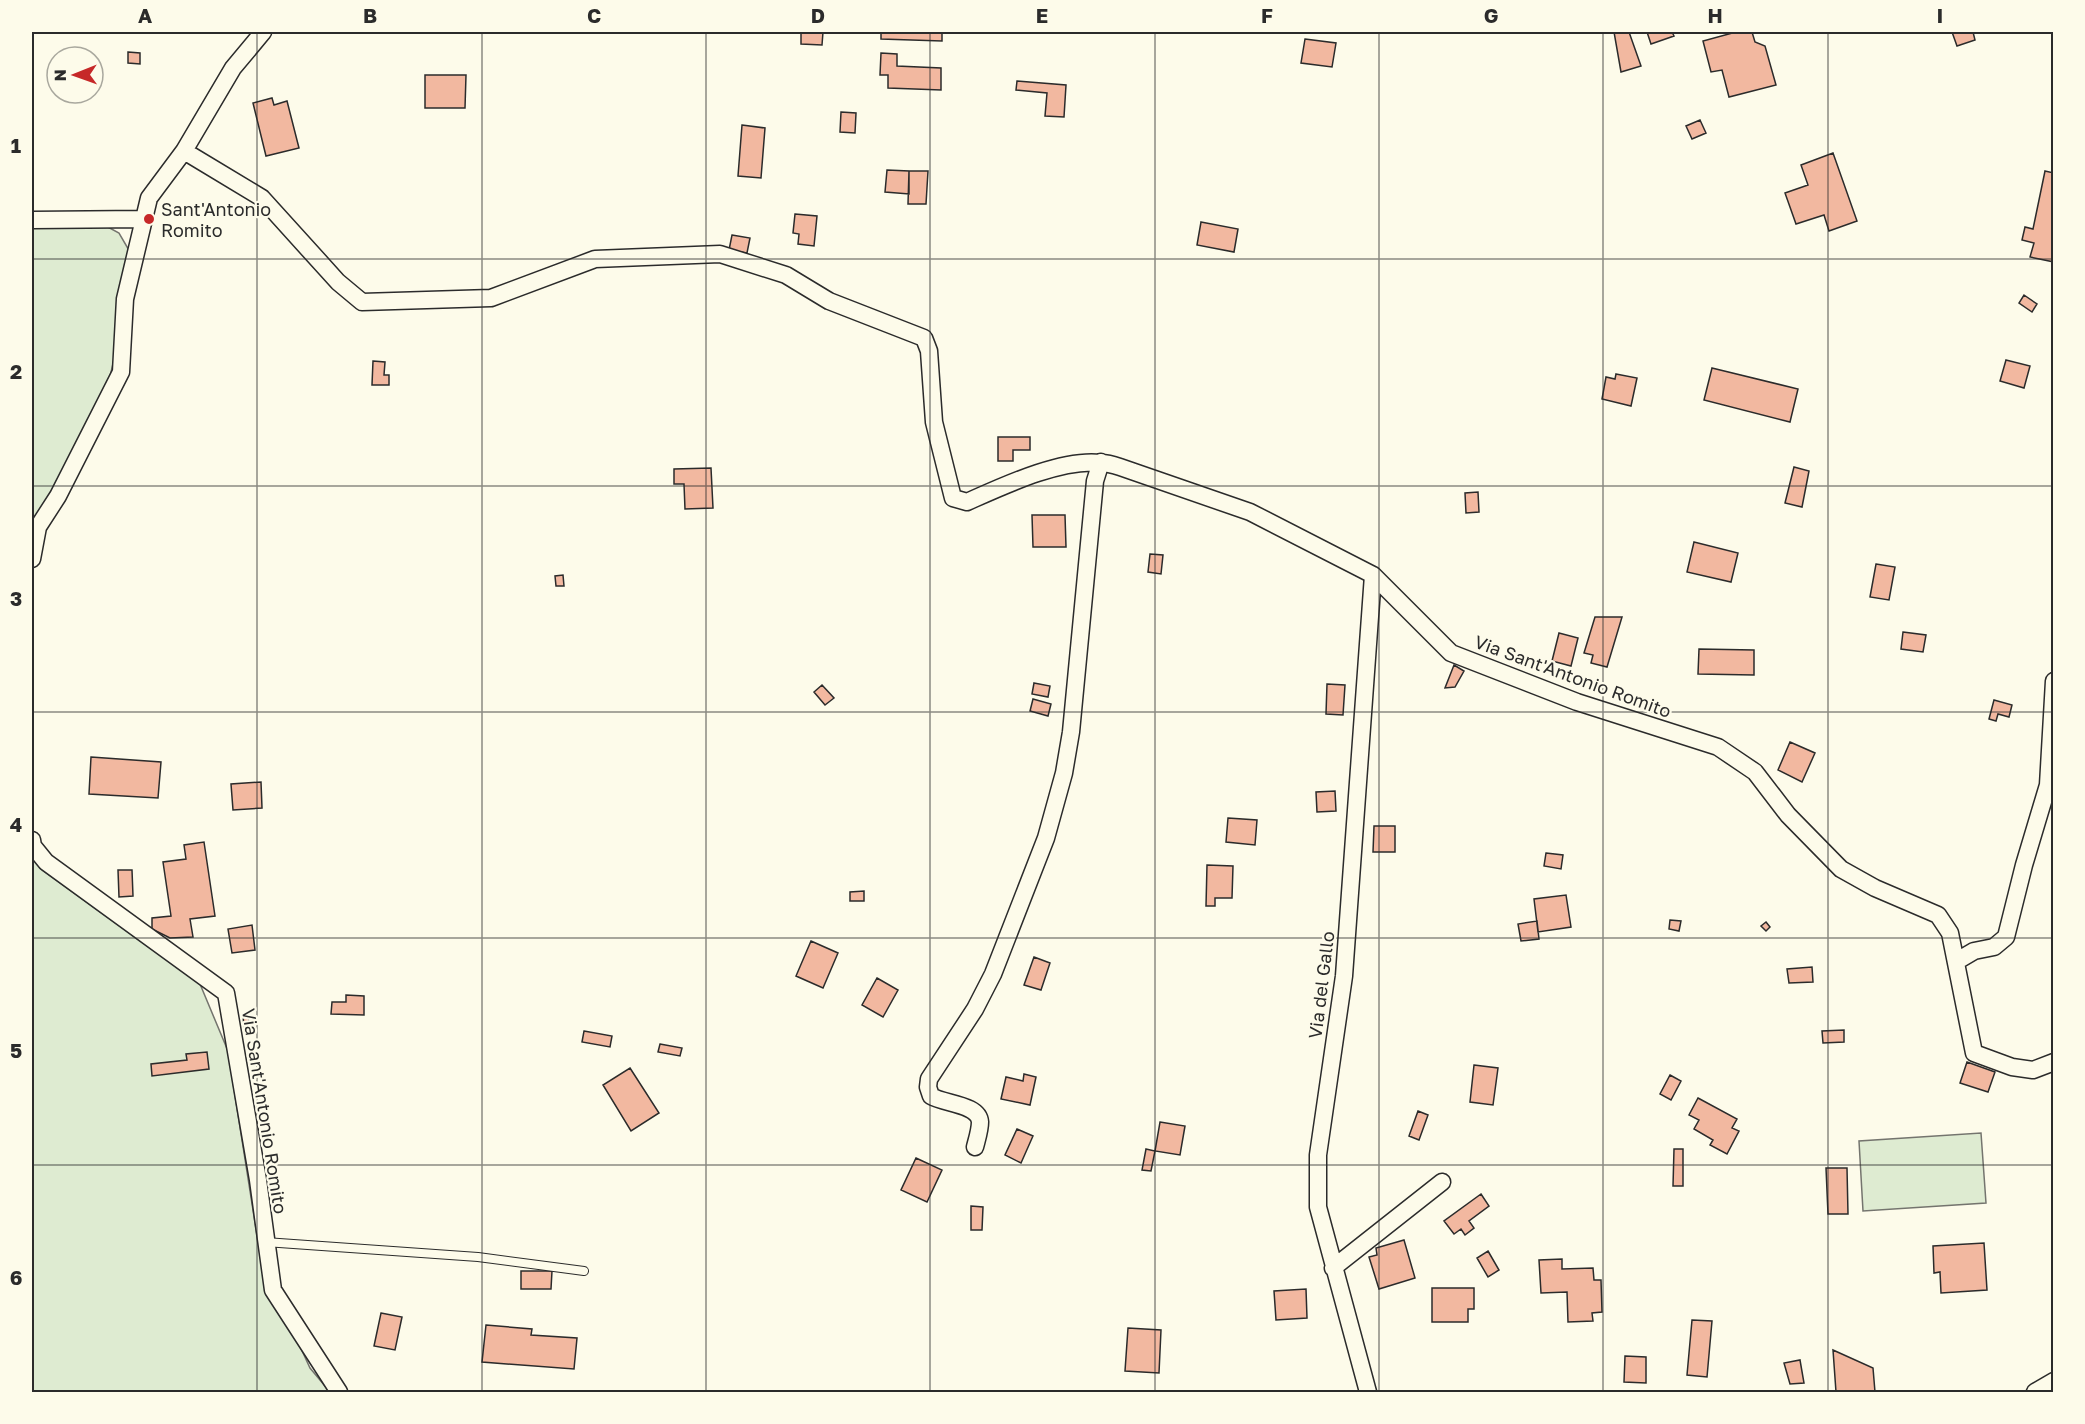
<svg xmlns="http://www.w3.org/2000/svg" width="2085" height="1424" viewBox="0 0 2085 1424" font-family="'Golos Text',sans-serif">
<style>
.green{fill:#deebd1;stroke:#74746e;stroke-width:1.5}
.building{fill:#f2b8a0;stroke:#2b2b2b;stroke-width:1.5}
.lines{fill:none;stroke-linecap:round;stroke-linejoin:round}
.lane-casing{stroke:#2b2b2b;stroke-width:10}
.street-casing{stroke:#2b2b2b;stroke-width:19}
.lane{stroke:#fdfbea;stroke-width:8}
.street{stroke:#fdfbea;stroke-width:16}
.grid{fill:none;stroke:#2b2b2b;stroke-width:1.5;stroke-opacity:0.55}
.poi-dot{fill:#c62828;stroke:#fdfbea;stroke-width:2}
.labels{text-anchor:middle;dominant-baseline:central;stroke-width:4.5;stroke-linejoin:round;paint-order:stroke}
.poi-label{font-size:18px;fill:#2b2b2b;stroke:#fdfbea;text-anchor:start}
.street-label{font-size:18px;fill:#2b2b2b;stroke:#fdfbea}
.neatline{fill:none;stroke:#2b2b2b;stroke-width:2}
.grid-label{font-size:20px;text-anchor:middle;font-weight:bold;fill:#2b2b2b}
</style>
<rect width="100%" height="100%" fill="#fdfbea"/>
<path class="green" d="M106,226L119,233L130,252L116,351L108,385L57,485L32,523V227Z
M32,856L42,870L200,984L228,1051L261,1261L310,1368L330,1392H32Z
M1981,1133L1986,1203L1863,1211L1859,1141Z"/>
<path class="building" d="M801,32H823L822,45L801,44Z
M881,32H942V41L881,39Z
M1614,32H1629L1641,66L1621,72Z
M1647,32H1672L1674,36L1651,44Z
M1736,32H1752L1755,42L1765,46L1776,85L1729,97L1722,70L1711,72L1703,41Z
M1952,32H1973L1975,40L1957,46Z
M1305,39L1336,43L1332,67L1301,63Z
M128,52L140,53V64L128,63Z
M881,53L897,54V66L941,68V90L888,88V75H880Z
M425,75H466L465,108H425Z
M1017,81L1066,85L1064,117L1045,116L1047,93L1016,90Z
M272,98L274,105L287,101L299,148L266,156L253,103Z
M841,112L856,113L855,133L840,132Z
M1700,120L1706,133L1692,139L1686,126Z
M742,125L765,128L761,178L738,176Z
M1833,153L1857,221L1829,231L1824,215L1796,224L1785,193L1808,185L1801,165Z
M887,170L909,171V194L885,192Z
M909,171H928L926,204H908Z
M2045,171L2054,173V262L2030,257L2034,243L2022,240L2025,227L2033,229Z
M795,214L817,216L814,246L798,244L799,234L793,233Z
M1201,222L1238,229L1234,252L1197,245Z
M732,235L750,238L747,253L729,250Z
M2024,295L2037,304L2032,312L2019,303Z
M2006,360L2030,366L2024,388L2000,381Z
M373,361L385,362L384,375H389V385H372Z
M1712,368L1798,389L1790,422L1704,400Z
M1616,374L1637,378L1631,406L1602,399L1606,377L1615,379Z
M998,437H1030V450H1013V461H998Z
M1794,467L1809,471L1802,507L1785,503Z
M711,468L713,508L685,509L684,484H674V469Z
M1478,492L1479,512L1466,513L1465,493Z
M1032,515H1065L1066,547H1033Z
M1694,542L1738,553L1731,582L1687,572Z
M1150,554L1163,555L1161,574L1148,572Z
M1876,564L1895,567L1889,600L1870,597Z
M563,575L564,586H556L555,576Z
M1595,617H1622L1607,667L1591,663L1593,655L1584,653Z
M1903,632L1926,635L1923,652L1901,649Z
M1559,633L1578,638L1571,666L1552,661Z
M1699,649L1754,650V675L1698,674Z
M1454,665L1464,671L1455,687L1445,688Z
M1034,683L1050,686L1048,697L1032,694Z
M1327,684L1345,685L1343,715L1326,714Z
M822,685L834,698L825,705L814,692Z
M1033,699L1051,704L1048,716L1030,711Z
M1994,700L2012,705L2009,717L1998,714L1996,721L1989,719Z
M1790,742L1815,753L1802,782L1778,770Z
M91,757L161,762L158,798L89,794Z
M261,782L262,808L233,810L231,784Z
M1335,791L1336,811L1317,812L1316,792Z
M1228,818L1257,820L1255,845L1226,842Z
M1374,826H1395V852H1373Z
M204,842L215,916L190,919L193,937L170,938L152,929V918L171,916L163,862L186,859L184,845Z
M1546,853L1563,855L1561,869L1544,866Z
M1207,865L1233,866L1232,898H1215V906H1206Z
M118,870H132L133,896L119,897Z
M864,891V901H850V892Z
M1566,895L1571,927L1538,932L1534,899Z
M1670,920L1681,921L1679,931L1669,929Z
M1537,921L1539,939L1521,941L1518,924Z
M1766,922L1770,927L1766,931L1761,926Z
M252,925L255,950L232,953L228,929Z
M811,941L838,953L823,988L796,976Z
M1034,957L1050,963L1041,990L1024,985Z
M1812,967L1813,982L1789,983L1787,969Z
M877,978L898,990L883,1017L862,1005Z
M346,995L364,996V1015L331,1014L332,1002H346Z
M248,1015L250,1026L244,1027L243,1016Z
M1844,1030V1042L1823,1043L1822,1031Z
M584,1031L612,1036L610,1047L582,1042Z
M660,1044L682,1048L680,1056L658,1052Z
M207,1052L209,1069L152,1076L151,1064L187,1060L186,1054Z
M1967,1062L1995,1072L1988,1092L1960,1083Z
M1474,1065L1498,1068L1493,1105L1470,1102Z
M630,1068L659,1113L631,1131L603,1085Z
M1024,1074L1036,1077L1030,1105L1001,1099L1006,1077L1023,1081Z
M1670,1075L1681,1081L1671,1100L1660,1094Z
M1698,1098L1737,1119L1732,1128L1739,1131L1727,1154L1710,1145L1713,1140L1694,1129L1699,1120L1689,1115Z
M1418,1111L1428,1115L1419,1140L1409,1136Z
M1160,1122L1185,1126L1180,1155L1155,1151Z
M1017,1129L1033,1136L1021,1163L1005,1155Z
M1146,1149L1155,1151L1151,1171L1142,1170Z
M1674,1149H1683V1186H1673Z
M916,1158L942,1170L927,1202L901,1190Z
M1826,1168H1847L1848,1214H1828Z
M1481,1194L1489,1206L1469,1221L1474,1228L1465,1235L1461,1229L1454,1234L1444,1221Z
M971,1206L983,1207L982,1230H971Z
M1404,1240L1415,1278L1379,1289L1369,1257L1377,1255L1376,1248Z
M1984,1243L1987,1290L1941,1293L1940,1272L1934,1273L1933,1246Z
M1488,1251L1499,1270L1488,1277L1477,1258Z
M1562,1259V1269L1593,1268L1594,1280H1601L1602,1312L1592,1313L1593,1321L1568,1322L1567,1292L1541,1293L1539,1260Z
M521,1271H552L551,1289H521Z
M1432,1288H1474V1309H1468V1322H1432Z
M1306,1289L1307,1318L1276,1320L1274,1291Z
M381,1313L402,1317L395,1350L374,1346Z
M1692,1320L1712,1321L1707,1377L1687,1375Z
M486,1325L532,1329L531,1335L577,1338L574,1369L482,1362Z
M1128,1328L1161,1330L1159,1373L1125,1371Z
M1833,1350L1873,1368L1875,1392H1836Z
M1625,1356L1646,1357V1383L1624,1382Z
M1800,1360L1804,1383L1790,1384L1784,1363Z"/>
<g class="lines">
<g class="lane-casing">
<path id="lane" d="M265,1242L478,1257L584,1271"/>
</g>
<g class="street-casing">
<path id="street" d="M184,151L262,198L338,282L362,302L491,298L595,259L720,254L786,275L829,301L924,338L929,351L934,422L953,498L967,502C1003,486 1062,458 1101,463C1108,463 1114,465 1120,467L1250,512L1373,575L1451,653L1577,702L1718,747L1755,772L1788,815L1841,869L1875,888L1938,915L1950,933L1974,1053L2012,1067L2033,1070L2054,1062
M32,220L144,219
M32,559L38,527L58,496L121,372L125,299L149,198L184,151L233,68L263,32
M32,840L33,846L46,862L226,993L258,1180L273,1290L339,1392
M1957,961L1974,951L1994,947L2006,937L2024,865L2048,785L2054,681
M975,1147C977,1139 980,1130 980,1122C979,1104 944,1104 931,1096L928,1087L929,1079L975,1009L993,974L1046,838L1064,773L1071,732L1095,481L1101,462
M1333,1268L1442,1182
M1368,1392L1318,1207V1155L1344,976L1373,575
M2035,1392L2054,1381"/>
</g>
<use href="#lane" class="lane"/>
<use href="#street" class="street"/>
</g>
<path class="grid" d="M257,32V1392M482,32V1392M706,32V1392M930,32V1392M1155,32V1392M1379,32V1392M1603,32V1392M1828,32V1392M32,259H2054M32,486H2054M32,712H2054M32,938H2054M32,1165H2054"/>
<circle class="poi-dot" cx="149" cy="219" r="6"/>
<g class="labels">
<g class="poi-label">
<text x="161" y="209">Sant'Antonio<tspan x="161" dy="21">Romito</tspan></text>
</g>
<g class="street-label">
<text transform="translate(1573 676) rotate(20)">Via Sant'Antonio Romito</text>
<text transform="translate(1321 985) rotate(-83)">Via del Gallo</text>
<text transform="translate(265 1111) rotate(81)">Via Sant'Antonio Romito</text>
</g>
</g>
<rect width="2085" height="1424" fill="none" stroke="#fdfbea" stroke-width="66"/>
<g transform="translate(75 75) rotate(269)"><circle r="28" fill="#fdfbea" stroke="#a9a89e" stroke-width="1.5"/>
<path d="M0-4.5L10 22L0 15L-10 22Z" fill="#c62828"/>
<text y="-9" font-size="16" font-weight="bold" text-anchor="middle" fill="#2b2b2b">N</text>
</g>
<rect x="33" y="33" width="2019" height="1358" class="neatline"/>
<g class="grid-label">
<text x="145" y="23">A</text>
<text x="370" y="23">B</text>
<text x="594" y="23">C</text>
<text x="818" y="23">D</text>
<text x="1042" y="23">E</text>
<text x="1267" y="23">F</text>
<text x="1491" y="23">G</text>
<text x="1715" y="23">H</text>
<text x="1940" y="23">I</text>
<text x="16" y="153">1</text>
<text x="16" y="379">2</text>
<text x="16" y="606">3</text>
<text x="16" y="832">4</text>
<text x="16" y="1058">5</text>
<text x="16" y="1285">6</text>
</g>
</svg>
